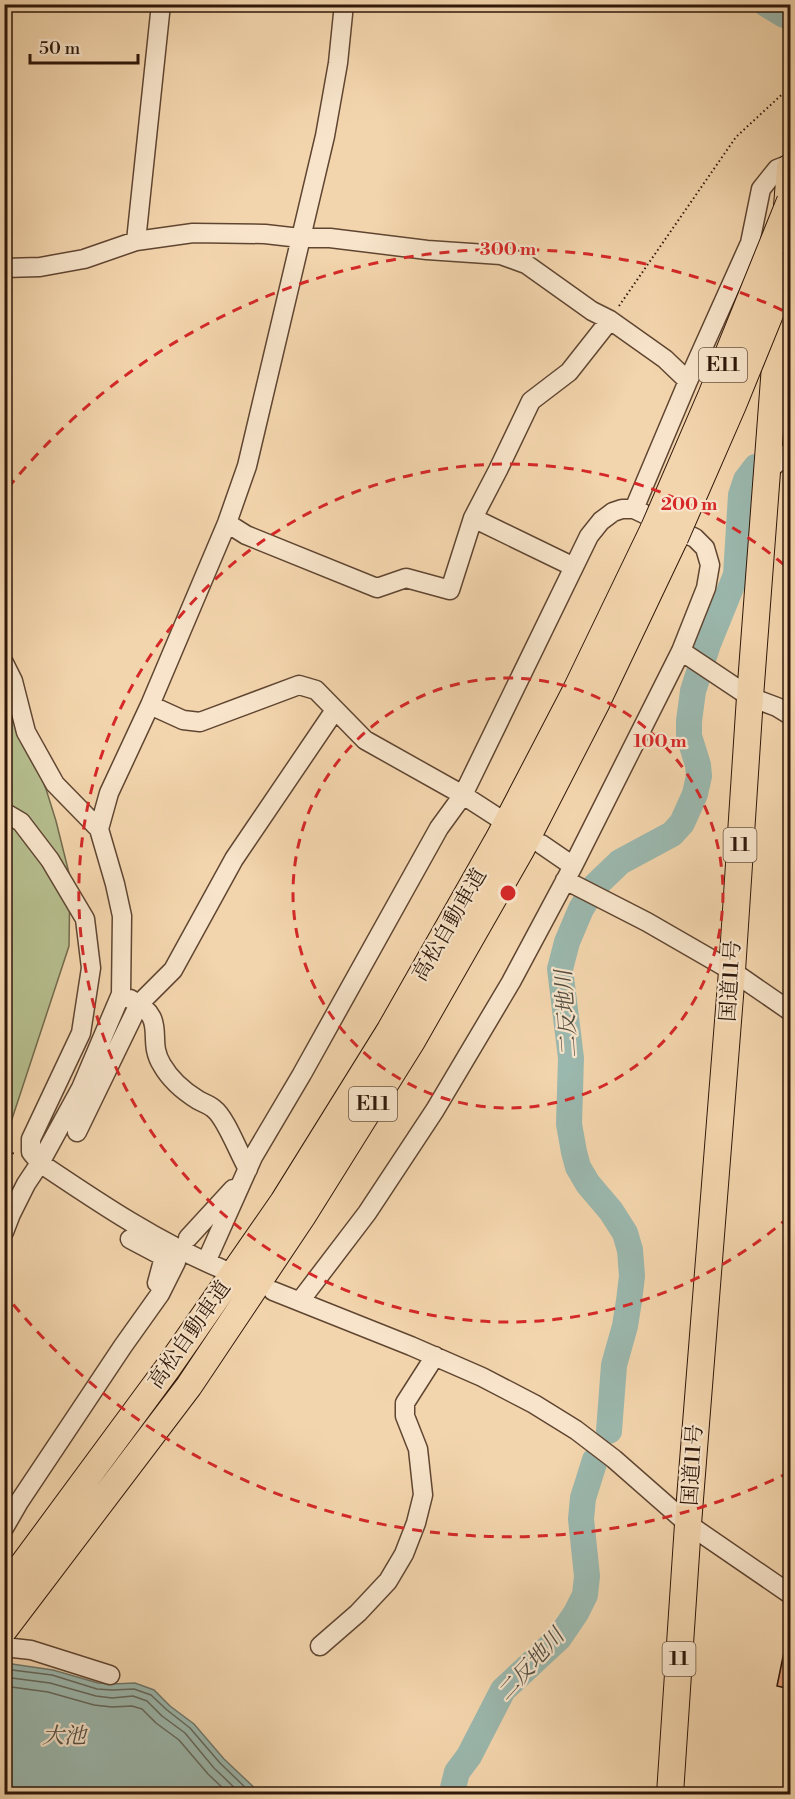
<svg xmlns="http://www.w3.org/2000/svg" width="795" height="1799" viewBox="0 0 795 1799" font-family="'Libre Bodoni','Noto Serif JP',serif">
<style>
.green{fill:#b6be8e;stroke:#726a4c;stroke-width:1.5}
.water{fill:#9bb8ae;stroke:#70786c;stroke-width:1.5}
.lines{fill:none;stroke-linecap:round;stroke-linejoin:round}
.shore{stroke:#65685c;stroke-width:1.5}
.river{stroke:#9bb8ae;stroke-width:26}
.building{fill:#e6a37c;stroke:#2f1709;stroke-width:1.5}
.minor-casing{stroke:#604632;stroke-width:21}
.highway-casing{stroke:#2f1709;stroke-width:28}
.path{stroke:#2f1709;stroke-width:2;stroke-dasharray:1.5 3;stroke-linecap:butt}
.minor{stroke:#f7e4ca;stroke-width:18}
.highway{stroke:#f3d5ad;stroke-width:26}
.highway-bridge-casing{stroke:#2f1709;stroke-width:28;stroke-linecap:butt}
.highway-bridge{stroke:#f3d5ad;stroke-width:26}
.ring{fill:none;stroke:#d62828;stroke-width:3;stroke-dasharray:10 8}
.labels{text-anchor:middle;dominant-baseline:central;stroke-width:4.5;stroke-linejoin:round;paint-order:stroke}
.shield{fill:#f7e4ca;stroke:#6b5443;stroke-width:1.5}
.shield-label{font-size:20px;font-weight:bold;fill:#2f1709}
.street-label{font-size:21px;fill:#2f1709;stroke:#f7e4ca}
.water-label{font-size:22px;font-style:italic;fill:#554f43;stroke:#f7e4ca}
.centre{fill:#d62828;stroke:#f7e4ca;stroke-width:3}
.ring-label{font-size:18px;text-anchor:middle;font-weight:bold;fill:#d62828;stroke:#f7e4ca;stroke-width:4.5;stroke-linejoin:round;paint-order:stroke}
</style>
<rect width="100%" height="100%" fill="#f3d5ad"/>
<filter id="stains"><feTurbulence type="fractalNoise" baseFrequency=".00333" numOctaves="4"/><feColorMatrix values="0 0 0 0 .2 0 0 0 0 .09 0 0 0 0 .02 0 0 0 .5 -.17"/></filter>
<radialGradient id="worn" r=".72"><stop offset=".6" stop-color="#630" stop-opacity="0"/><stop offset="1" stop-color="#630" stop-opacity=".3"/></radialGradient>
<path class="green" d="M5,695L15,714L46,789L56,821L70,877L69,946L11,1122L5,1137Z"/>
<path class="water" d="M5,1663L53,1670L98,1683L112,1684L135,1683L154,1690L170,1706L194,1724L224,1759L261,1794H5Z"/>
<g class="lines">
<path class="shore" d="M4,1669L52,1675L97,1689L112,1690L134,1689L151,1695L167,1710L190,1728L220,1763L252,1794
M4,1677L50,1683L96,1696L112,1698L133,1696L147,1701L162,1716L185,1733L214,1768L241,1794
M4,1686L48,1692L94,1705L112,1707L132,1706L142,1709L156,1723L179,1740L208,1774L229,1794"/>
<path class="river" d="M766,4L784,15
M787,439L790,435
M609,1431L614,1365L625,1326L629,1301L632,1276L630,1250L625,1233L611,1211L588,1184L578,1167L574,1152L569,1124L571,1058L560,969L567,942L581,909L595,886L620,862L672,834L682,823L695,794L699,776L698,765L689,736V721L693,691L708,644L736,575L741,495L746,480L756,467
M453,1794V1788L457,1772L469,1756L503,1690L559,1638L576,1613L585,1595L587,1576L581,1519L583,1498L595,1460"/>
</g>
<path class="building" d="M785,1647H790V1689L777,1686Z"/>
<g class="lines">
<g class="minor-casing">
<path id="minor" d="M136,241L161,4
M4,268L40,267L84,259L136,241L193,233L265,234L300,238H330L427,250L501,255L526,264L592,311L610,320L665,359L688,381
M768,471L790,451
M634,509L688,381L750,243L761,189L777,169L790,164
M473,518L574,567
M227,523L246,535L377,588L406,578L450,590L473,518L498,470L531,401L569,372L610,320
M681,651L750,697L777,707L790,715
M4,663L13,681L26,732L55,784L99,829
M150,705L183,720L200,722L299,685L316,690L365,740L463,795L497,817
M4,812L21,822L50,860L85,919L91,968L81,1033L31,1139V1152L40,1163C98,1202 157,1242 222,1269
M541,844L573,866
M565,880L647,922L732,971L790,1011
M130,999C170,1019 145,1038 162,1065C170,1079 185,1092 198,1100C203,1103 210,1105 214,1109C226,1118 239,1154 248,1169
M77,1132L139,1004L173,970L234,859L335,710
M4,1232L11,1214L26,1184L40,1163L81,1088L121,994L122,916L115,884L99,829L109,793L150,705L227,523L247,466L325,136L338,63L344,4
M188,1238L233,1189
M130,1239L164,1257L157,1283
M206,1262L253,1157L302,1074L439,828L463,795L589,536L601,521L613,512L622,509H634L695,538L705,548L710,565L706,588L681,651L573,866L511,982L435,1110L367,1213L300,1301
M273,1291L411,1346L482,1377L534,1404L576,1430L614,1459L688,1524L790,1594
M4,1528L19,1502L123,1346L160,1294L176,1262
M320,1646L358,1613L388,1581L404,1554L416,1523L423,1495L418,1449L405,1416V1403L435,1356
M4,1647L31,1650L110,1675"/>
</g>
<g class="highway-casing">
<path id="highway" d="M4,1590L167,1369L283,1202L390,1030L499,838L576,690L654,528
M4,1630L189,1386L302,1217L412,1041L521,850L597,702L675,538
M670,1794L688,1524L732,971L750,697L790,167"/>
</g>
<path class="path" d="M619,306L736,137L790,87
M4,1157L16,1152"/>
<use href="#minor" class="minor"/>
<use href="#highway" class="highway"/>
<g class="highway-bridge-casing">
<path id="highway-bridge" d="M654,528L711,396L790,201
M675,538L733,405L790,265"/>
</g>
<use href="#highway-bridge" class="highway-bridge"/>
</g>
<g class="ring">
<circle cx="508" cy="893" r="215"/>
<path d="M789 1217A429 429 0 1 1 789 569"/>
<path d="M790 1472A644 644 0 0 1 8 1298M8 488A644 644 0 0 1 790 314"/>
</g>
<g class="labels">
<g class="shield">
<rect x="699" y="348" width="48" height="34" rx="4.5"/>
<rect x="723.5" y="828" width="33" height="34" rx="4.5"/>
<rect x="349" y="1087" width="48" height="34" rx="4.5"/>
<rect x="662.5" y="1642" width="33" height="34" rx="4.5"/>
</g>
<g class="shield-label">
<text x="723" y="365">E11</text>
<text x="740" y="845">11</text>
<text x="373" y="1104">E11</text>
<text x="679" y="1659">11</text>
</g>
<g class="street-label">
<text transform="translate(450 925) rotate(-60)">高松自動車道</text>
<text transform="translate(731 981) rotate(-86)">国道11号</text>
<text transform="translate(190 1335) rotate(-55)">高松自動車道</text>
<text transform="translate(693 1465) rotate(-86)">国道11号</text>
</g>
<g class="water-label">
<text transform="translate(567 1014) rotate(-94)">二反地川</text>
<text transform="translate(531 1665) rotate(-48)">二反地川</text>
<text x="64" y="1736">大池</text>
</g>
</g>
<circle cx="508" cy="893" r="9" class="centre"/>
<g class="ring-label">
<text x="508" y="255">300 m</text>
<text x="689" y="510">200 m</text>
<text x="660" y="747">100 m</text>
</g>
<rect width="795" height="1799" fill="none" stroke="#f3d5ad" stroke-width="24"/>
<rect x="6" y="6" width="783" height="1787" fill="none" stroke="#2f1709" stroke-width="3"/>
<rect x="12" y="12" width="771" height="1775" fill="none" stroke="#2f1709" stroke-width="1.5"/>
<path d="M30 54v9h108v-9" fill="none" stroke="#2f1709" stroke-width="3"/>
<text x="39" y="54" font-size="18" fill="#2f1709" stroke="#f7e4ca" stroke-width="4.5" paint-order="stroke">50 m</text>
<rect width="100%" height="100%" filter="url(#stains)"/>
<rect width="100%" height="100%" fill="url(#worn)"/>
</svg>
